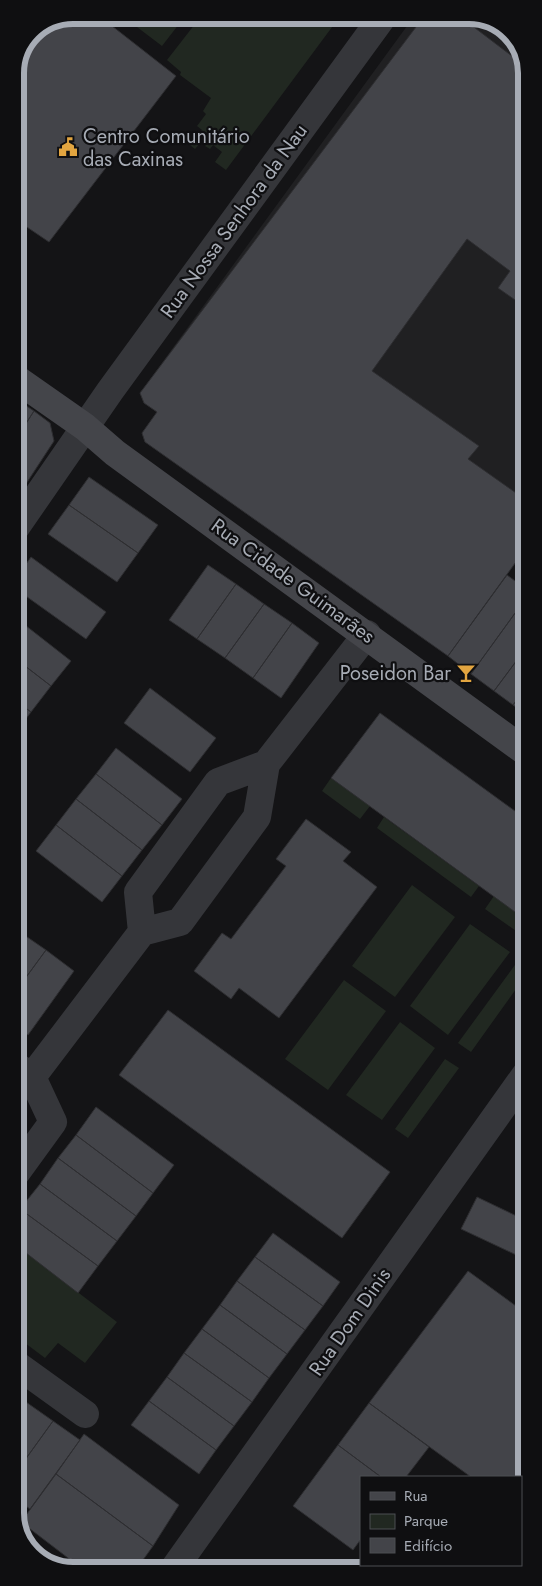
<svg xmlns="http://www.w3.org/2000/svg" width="542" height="1586" viewBox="0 0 542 1586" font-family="Jost,sans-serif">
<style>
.built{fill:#202022}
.green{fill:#212821}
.building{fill:#434449;stroke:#2e2e31}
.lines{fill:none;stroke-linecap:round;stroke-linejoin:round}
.street{stroke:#35363a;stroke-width:28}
.secondary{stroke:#44454a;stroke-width:28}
.labels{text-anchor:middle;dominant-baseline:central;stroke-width:4.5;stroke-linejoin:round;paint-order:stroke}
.poi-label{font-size:20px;fill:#a7acb5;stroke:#0f0f11;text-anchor:start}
.street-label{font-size:20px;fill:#a7acb5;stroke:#0f0f11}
.rim{fill:none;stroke:#a7acb5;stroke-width:6}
</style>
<rect width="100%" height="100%" fill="#141416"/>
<path class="built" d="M415,15H473L507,29L525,58L526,546L448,656L145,442L142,433L157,412L144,403L140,393Z"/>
<path class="green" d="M140,15H186L162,46L133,24Z
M202,15H341L226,170L215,162L222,152L213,145L210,149L205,146L207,143L203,140L195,149L190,145L202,130L197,126L206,114L203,111L211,98L180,75L181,72L167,60Z
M331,778L370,806L360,819L322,791Z
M384,817L479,886L471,897L377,828Z
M412,885L455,917L395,997L352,966Z
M494,896L526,920V938L485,909Z
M470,924L510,952L448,1035L410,1006Z
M520,958L526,963V975L471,1052L458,1043Z
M344,980L386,1011L328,1090L285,1059Z
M400,1022L435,1048L382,1120L346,1095Z
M445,1059L459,1068L408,1138L395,1129Z
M17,1246L117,1322L85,1363L58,1343L45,1358L17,1337Z
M527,1478V1513L521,1531V1485Z"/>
<path class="building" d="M73,15H98L176,76L49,242L15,219V70L32,32Z
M425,15H458L525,66V307L498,288L510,271L467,239L372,371L479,446L468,459L526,500V548L448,656L145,442L142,433L157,412L144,403L140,393Z
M458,15H471L466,21Z
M16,399L34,411L16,439Z
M34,411L50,423L54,441L18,496L16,495V439Z
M89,477L158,525L138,553L69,505Z
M69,505L138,553L117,582L48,534Z
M31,557L106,612L86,639L16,589V578Z
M208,565L236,584L197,639L169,620Z
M507,575L526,589V598L471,674L448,656Z
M236,584L264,604L225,658L197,639Z
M526,598V648L494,691L471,674Z
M264,604L292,623L253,678L225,658Z
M16,618L71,661L51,686L16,659Z
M292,623L319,643L281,698L253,678Z
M526,648V688L513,705L494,691Z
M16,659L51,686L31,712L16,701Z
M150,688L216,738L190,772L124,723Z
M526,688V714L513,705Z
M16,701L31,712L16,732Z
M380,713L526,819V920L331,778Z
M116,748L182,799L162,825L96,774Z
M96,774L162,825L142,850L76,799Z
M76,799L142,850L122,876L56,825Z
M306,819L351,852L343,861L377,887L279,1018L239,988L231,999L194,971L222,933L231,939L286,866L276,859Z
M56,825L122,876L102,902L36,851Z
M17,930L46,950L16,991V932Z
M46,950L74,971L28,1035L16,1026V991Z
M168,1010L390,1172L342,1238L119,1075Z
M96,1107L174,1165L153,1193L76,1135Z
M526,1115V1129L519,1124Z
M76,1135L153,1193L136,1216L58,1158Z
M58,1158L136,1216L117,1241L40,1184Z
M40,1184L117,1241L98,1266L20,1209Z
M477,1197L527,1221V1260L461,1229Z
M20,1209L98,1266L78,1293L17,1246V1214Z
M273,1233L340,1282L323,1306L255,1257Z
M255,1257L323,1306L305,1330L237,1281Z
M468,1271L527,1314V1468L520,1477H471L369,1403Z
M237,1281L305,1330L287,1354L220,1305Z
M220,1305L287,1354L269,1378L202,1329Z
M202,1329L269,1378L252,1402L184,1353Z
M184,1353L252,1402L234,1426L167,1377Z
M167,1377L234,1426L216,1450L149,1401Z
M17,1395L26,1402L17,1415Z
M149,1401L216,1450L199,1474L131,1425Z
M26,1402L53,1421L17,1471V1415Z
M369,1403L429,1447L406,1477H381L338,1445Z
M53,1421L80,1440L30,1509L17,1500V1471Z
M84,1434L179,1505L153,1546L56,1474Z
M338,1445L381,1477H361V1539L353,1550L293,1506Z
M56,1474L153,1546L135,1571H85L21,1522Z"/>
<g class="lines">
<path class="street" d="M16,527L110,391L384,15
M142,932L138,892L218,782L266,764
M16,1066L32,1077L53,1122L16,1173
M32,1077L142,932L180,922L257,817L266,764L367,634
M17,1365L85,1414
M173,1570L526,1074"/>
<path class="secondary" d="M15,378L85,427L115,453L526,752"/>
</g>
<defs>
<g id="civic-bare" transform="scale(1.5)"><path d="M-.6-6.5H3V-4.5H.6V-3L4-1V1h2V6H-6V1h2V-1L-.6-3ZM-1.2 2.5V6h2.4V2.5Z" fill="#e2a540" stroke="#0f0f11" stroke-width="2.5" paint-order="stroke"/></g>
<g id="bar-bare" transform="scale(1.5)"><path d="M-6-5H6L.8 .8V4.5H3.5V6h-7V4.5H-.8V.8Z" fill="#e2a540" stroke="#0f0f11" stroke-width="2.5" paint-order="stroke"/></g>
</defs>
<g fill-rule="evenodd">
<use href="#civic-bare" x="68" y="147"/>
<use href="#bar-bare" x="466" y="673"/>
</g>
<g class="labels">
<g class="poi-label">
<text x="83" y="136">Centro Comunitário<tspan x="83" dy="23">das Caxinas</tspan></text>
<text x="451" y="673" text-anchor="end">Poseidon Bar</text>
</g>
<g class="street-label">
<text transform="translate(234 221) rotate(-54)">Rua Nossa Senhora da Nau</text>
<text transform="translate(293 581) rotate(36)">Rua Cidade Guimarães</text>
<text transform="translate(350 1322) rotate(-55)">Rua Dom Dinis</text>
</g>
</g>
<path d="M0 0H542V1586H0ZM73 24H469A49 49 0 0 1 518 73V1513A49 49 0 0 1 469 1562H73A49 49 0 0 1 24 1513V73A49 49 0 0 1 73 24Z" fill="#0f0f11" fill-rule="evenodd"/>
<path class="rim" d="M73 24H469A49 49 0 0 1 518 73V1513A49 49 0 0 1 469 1562H73A49 49 0 0 1 24 1513V73A49 49 0 0 1 73 24Z"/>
<rect x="360" y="1476" width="162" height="90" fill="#0f0f11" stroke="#4c4e53"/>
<rect x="370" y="1492" width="25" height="8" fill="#44454a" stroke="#4c4e53"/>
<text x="404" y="1501" font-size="15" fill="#a7acb5">Rua</text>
<rect x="370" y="1514" width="25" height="15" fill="#212821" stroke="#4c4e53"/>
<text x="404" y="1526" font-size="15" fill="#a7acb5">Parque</text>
<rect x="370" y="1538" width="25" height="15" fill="#434449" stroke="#4c4e53"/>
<text x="404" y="1551" font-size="15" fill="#a7acb5">Edifício</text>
</svg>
